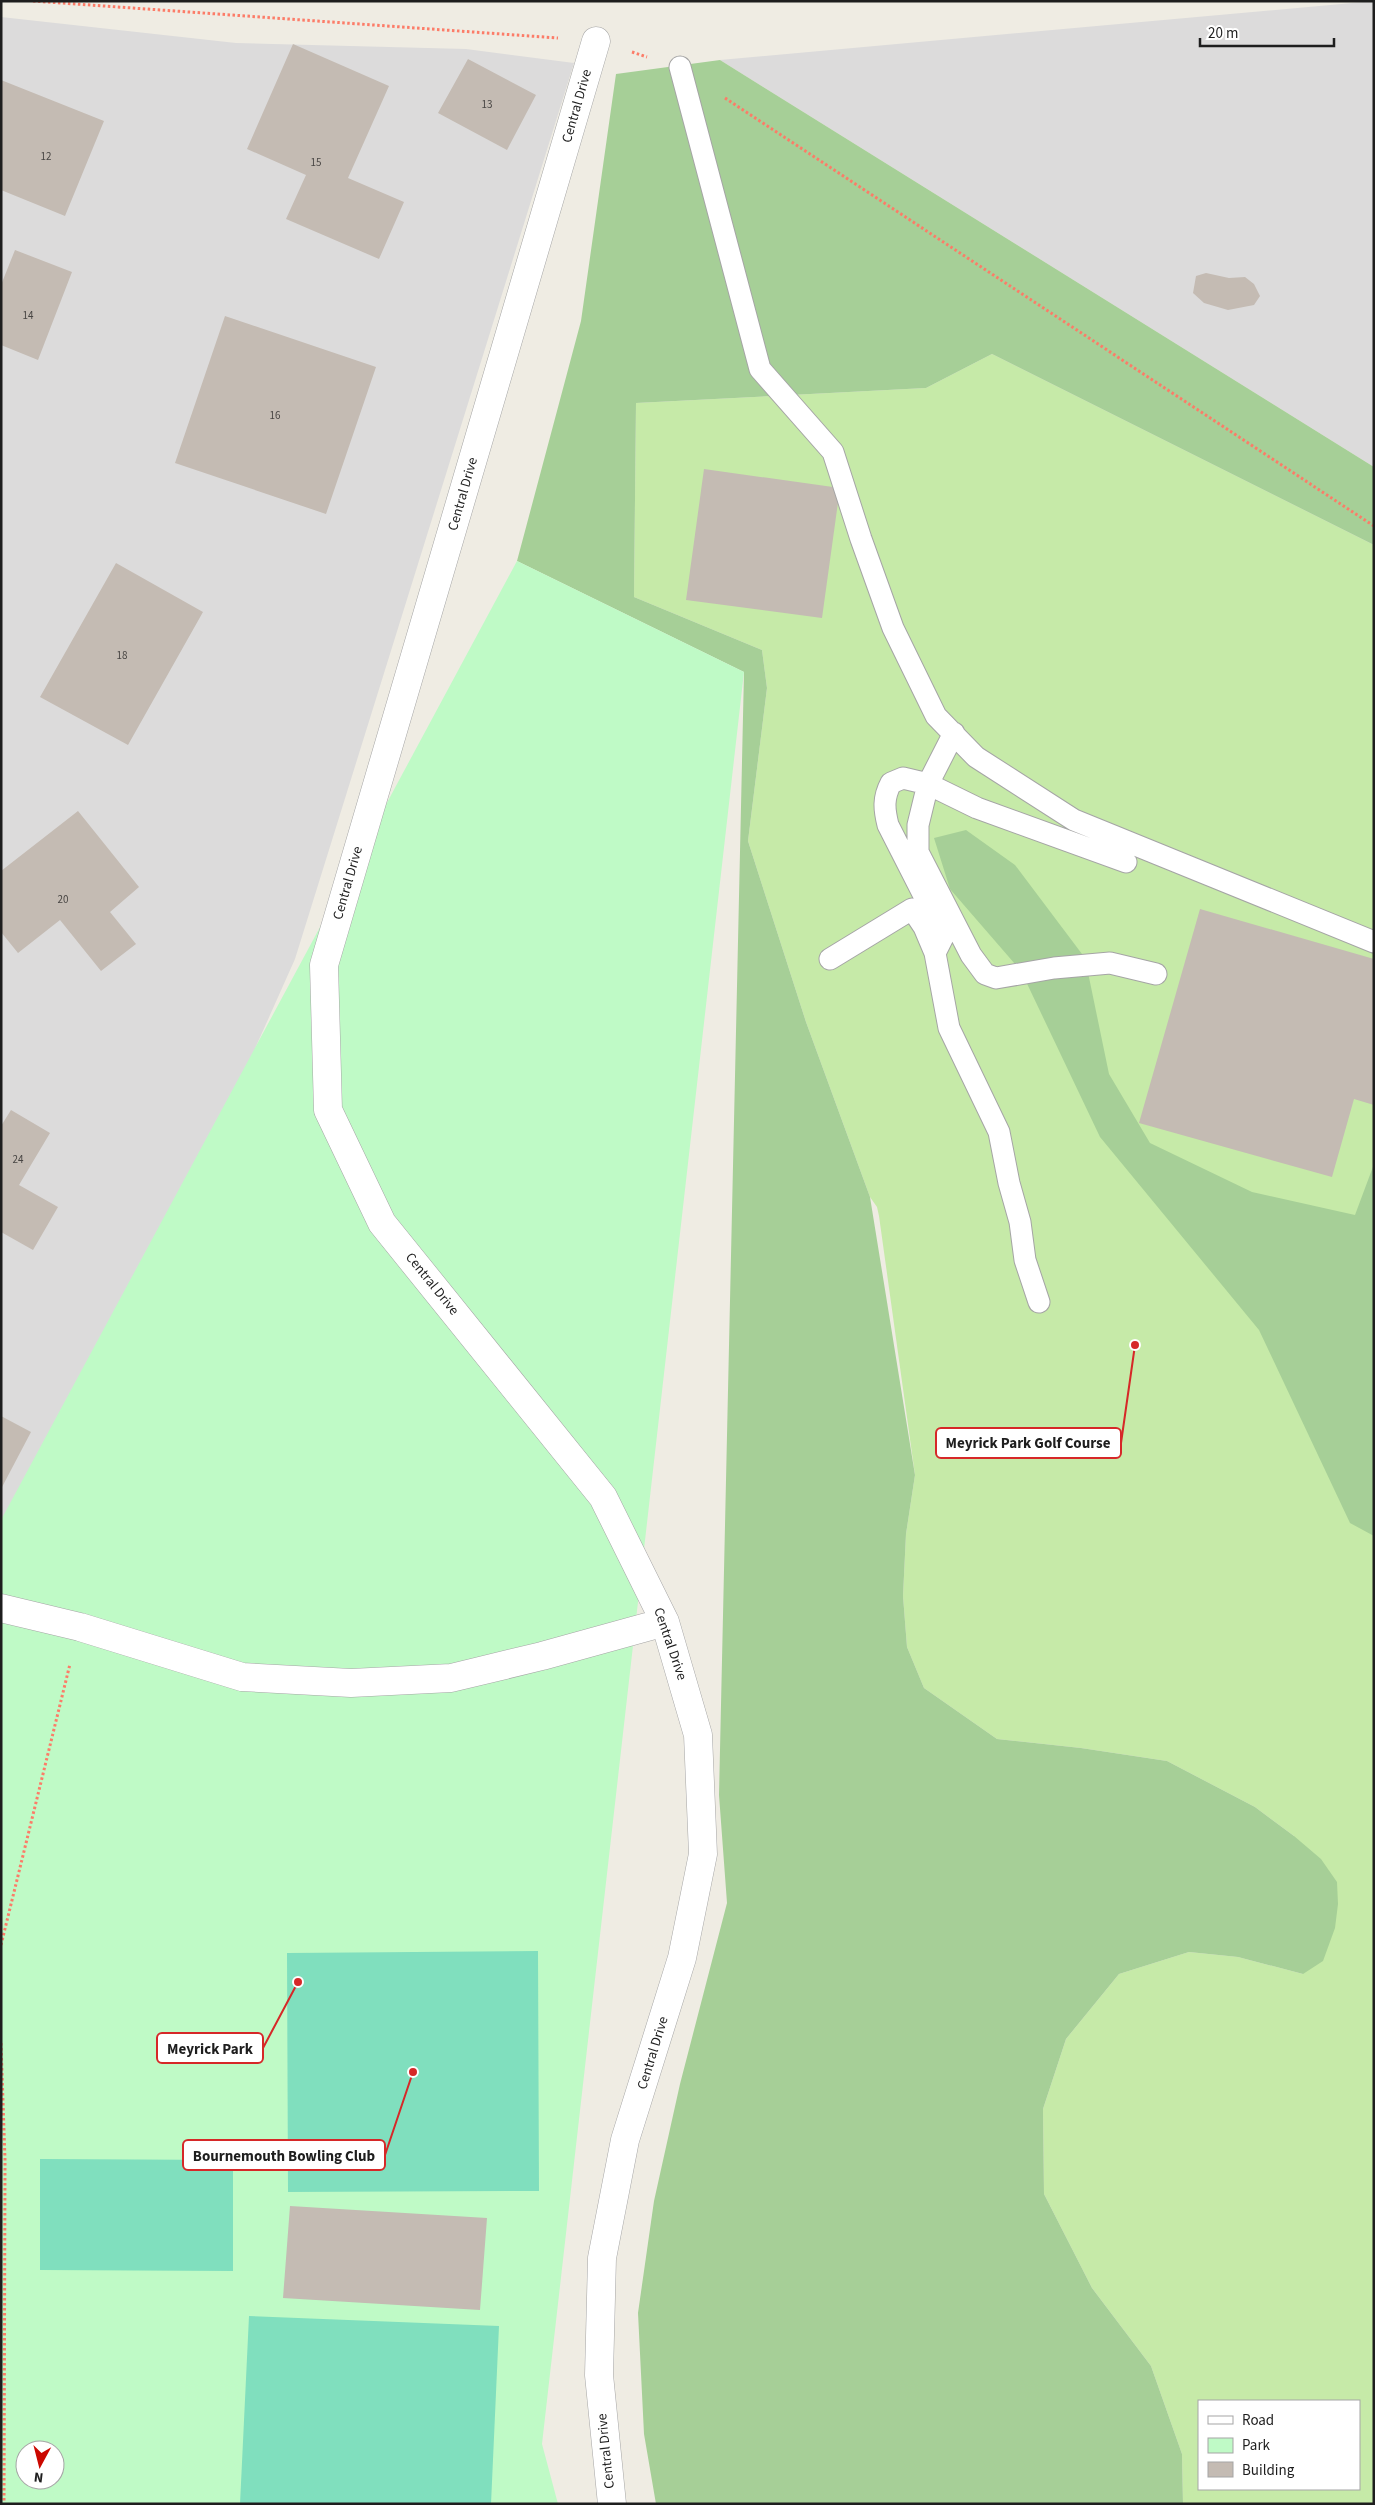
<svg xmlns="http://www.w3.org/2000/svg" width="1375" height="2505" viewBox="0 0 1375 2505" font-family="'Source Sans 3',sans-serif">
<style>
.residential{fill:#dcdbdb}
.grass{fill:#c6eaa8;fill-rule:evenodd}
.forest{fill:#a6cf97}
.park{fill:#bffac6;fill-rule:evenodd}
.pitch{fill:#80dfbe}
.building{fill:#c4bbb3}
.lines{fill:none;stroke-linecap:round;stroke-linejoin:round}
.lane-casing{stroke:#a5a5a5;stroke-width:23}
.street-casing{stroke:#a5a5a5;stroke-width:29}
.path{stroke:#fc7c68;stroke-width:3;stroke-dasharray:2.5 2.5;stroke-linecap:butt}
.lane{stroke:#fff;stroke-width:21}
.street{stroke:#fff;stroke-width:28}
.labels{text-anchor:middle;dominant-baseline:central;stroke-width:4;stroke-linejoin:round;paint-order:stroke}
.number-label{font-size:11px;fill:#484543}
.street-label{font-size:14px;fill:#1e1e1e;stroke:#fff}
.leader{fill:none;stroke:#d62828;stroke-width:2}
.callout-dot{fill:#d62828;stroke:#fff;stroke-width:2}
.callout{fill:#fff;stroke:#d62828;stroke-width:2}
.callout-label{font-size:15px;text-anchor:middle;font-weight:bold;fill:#1e1e1e}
</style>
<rect width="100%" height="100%" fill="#efece3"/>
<path class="residential" d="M1374,1V467L720,60Z
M1,17L236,43L466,49L574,63L295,959L187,1201L1,1599Z"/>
<path class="grass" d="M992,354L1374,545V2504H1183L1182,2454L1151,2366L1092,2288L1044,2194L1043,2109L1066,2039L1119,1974L1189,1952L1238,1957L1303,1974L1294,1836L1255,1807L1167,1761L1081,1748L997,1739L924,1688L907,1647L903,1596L906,1534L915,1475L879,1216L877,1207L870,1197L806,1022L748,841L767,688L762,650L634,597L636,403L926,388ZM1199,2401H1359V2489H1199Z"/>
<path class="forest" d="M720,60L1374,467V545L992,354L926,388L636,403L634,597L762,650L767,688L748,841L806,1022L870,1197L915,1475L906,1534L903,1596L907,1647L924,1688L997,1739L1081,1748L1167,1761L1255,1807L1294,1836L1321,1859L1337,1882L1338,1904L1335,1928L1323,1961L1303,1974L1238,1957L1189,1952L1119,1974L1066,2039L1043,2109L1044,2194L1092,2288L1151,2366L1182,2454L1183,2504H656L644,2434L638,2313L654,2201L680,2084L727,1903L719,1795L744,672L517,561L1,1520L517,561L581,321L616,74Z
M966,830L1015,865L1085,958L1109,1074L1150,1143L1252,1192L1355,1215L1374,1164V1536L1350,1523L1259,1330L1100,1137L1021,971L950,889L934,838Z"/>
<path class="park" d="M517,561L744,672L542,2444L558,2504H1V1520ZM25,2450H55V2480H25Z"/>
<path class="pitch" d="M538,1951L539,2191L288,2192L287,1953Z
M40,2159L233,2160V2271L40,2270Z
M249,2316L499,2326L491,2504H240Z"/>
<path class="building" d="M293,44L389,86L348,178L404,202L379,259L286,219L306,175L247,149Z
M468,59L536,95L507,150L438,113Z
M1,80L104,121L65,216L1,190Z
M15,250L72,272L38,360L1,345V285Z
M1206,273L1229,278L1245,277L1254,284L1260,296L1254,305L1228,310L1204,303L1193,293L1196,276Z
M225,316L376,367L326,514L175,463Z
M704,469L840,488L822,618L686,600Z
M116,563L203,612L128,745L40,697Z
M78,811L139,887L110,912L136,944L101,971L60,920L18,953L1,932V871Z
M1200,909L1374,959V1105L1354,1099L1332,1177L1139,1123Z
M11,1110L50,1133L19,1185L58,1207L33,1250L1,1232V1126Z
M1,1416L31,1432L1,1489Z
M290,2206L487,2218L480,2310L283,2298Z"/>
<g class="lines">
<g class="lane-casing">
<path id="lane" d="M680,67L760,369L833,452L861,539L893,628L936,716L976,757L1074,820L1374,942
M954,733L928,784L918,825V852L971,955L985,974L996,978L1054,968L1110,963L1156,974
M935,953L944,935L888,825C884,809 883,798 891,783L903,778L928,784L977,808L1126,862
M830,959L912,909L924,927L935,953L949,1028L999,1132L1009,1183L1020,1222L1025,1260L1039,1302"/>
</g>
<g class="street-casing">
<path id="street" d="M596,41L324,965L328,1110L382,1223L603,1497L665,1622L698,1735L703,1854L682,1958L625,2140L602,2258L599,2375L612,2504
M1,1608L80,1627L242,1677L351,1683L451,1678L542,1656L665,1622"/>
</g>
<path class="path" d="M33,1L558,38
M632,52L647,57
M725,98L1374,526
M1,1945L70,1664
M1,2043L5,2160L4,2504"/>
<use href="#lane" class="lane"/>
<use href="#street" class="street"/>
</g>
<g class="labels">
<g class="number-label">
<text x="487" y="104">13</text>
<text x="46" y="156">12</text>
<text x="316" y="162">15</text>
<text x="28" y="315">14</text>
<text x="275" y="415">16</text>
<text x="122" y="655">18</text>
<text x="63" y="899">20</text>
<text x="18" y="1159">24</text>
</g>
<g class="street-label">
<text transform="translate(577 106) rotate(-74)">Central Drive</text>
<text transform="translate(463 494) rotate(-74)">Central Drive</text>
<text transform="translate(348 883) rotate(-74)">Central Drive</text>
<text transform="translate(432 1284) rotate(51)">Central Drive</text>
<text transform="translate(670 1644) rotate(71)">Central Drive</text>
<text transform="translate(653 2053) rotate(-73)">Central Drive</text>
<text transform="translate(606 2451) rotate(-96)">Central Drive</text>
</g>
</g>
<path class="leader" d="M1135 1345L1121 1443M298 1982L263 2048M413 2072L385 2155"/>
<g class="callout-dot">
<circle cx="1135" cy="1345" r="5"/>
<circle cx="298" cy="1982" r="5"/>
<circle cx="413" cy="2072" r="5"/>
</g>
<g class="callout">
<rect x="936" y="1428" width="185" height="30" rx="5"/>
<rect x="157" y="2033" width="106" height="30" rx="5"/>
<rect x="183" y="2140" width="202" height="30" rx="5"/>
</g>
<g class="callout-label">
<text x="1028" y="1448">Meyrick Park Golf Course</text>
<text x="210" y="2054">Meyrick Park</text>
<text x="284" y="2161">Bournemouth Bowling Club</text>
</g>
<rect width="1375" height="2505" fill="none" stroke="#1e1e1e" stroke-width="5"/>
<rect x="1198" y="2400" width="162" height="90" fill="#ffffff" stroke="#a5a5a5"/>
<rect x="1208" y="2416" width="25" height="8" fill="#ffffff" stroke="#a5a5a5"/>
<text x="1242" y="2425" font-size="15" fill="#1e1e1e">Road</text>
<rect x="1208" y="2438" width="25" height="15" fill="#bffac6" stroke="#a5a5a5"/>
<text x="1242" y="2450" font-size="15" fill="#1e1e1e">Park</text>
<rect x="1208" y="2462" width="25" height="15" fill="#c4bbb3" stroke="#a5a5a5"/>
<text x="1242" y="2475" font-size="15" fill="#1e1e1e">Building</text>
<g transform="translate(40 2465) rotate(187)"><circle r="24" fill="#ffffff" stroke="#a5a5a5"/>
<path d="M0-4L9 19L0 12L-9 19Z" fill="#cb0800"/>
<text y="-8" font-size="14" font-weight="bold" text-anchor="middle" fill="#1e1e1e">N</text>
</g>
<path d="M1200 38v8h134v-8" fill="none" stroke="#1e1e1e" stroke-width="2.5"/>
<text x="1208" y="38" font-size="15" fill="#1e1e1e" stroke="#ffffff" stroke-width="4" paint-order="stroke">20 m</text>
</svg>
